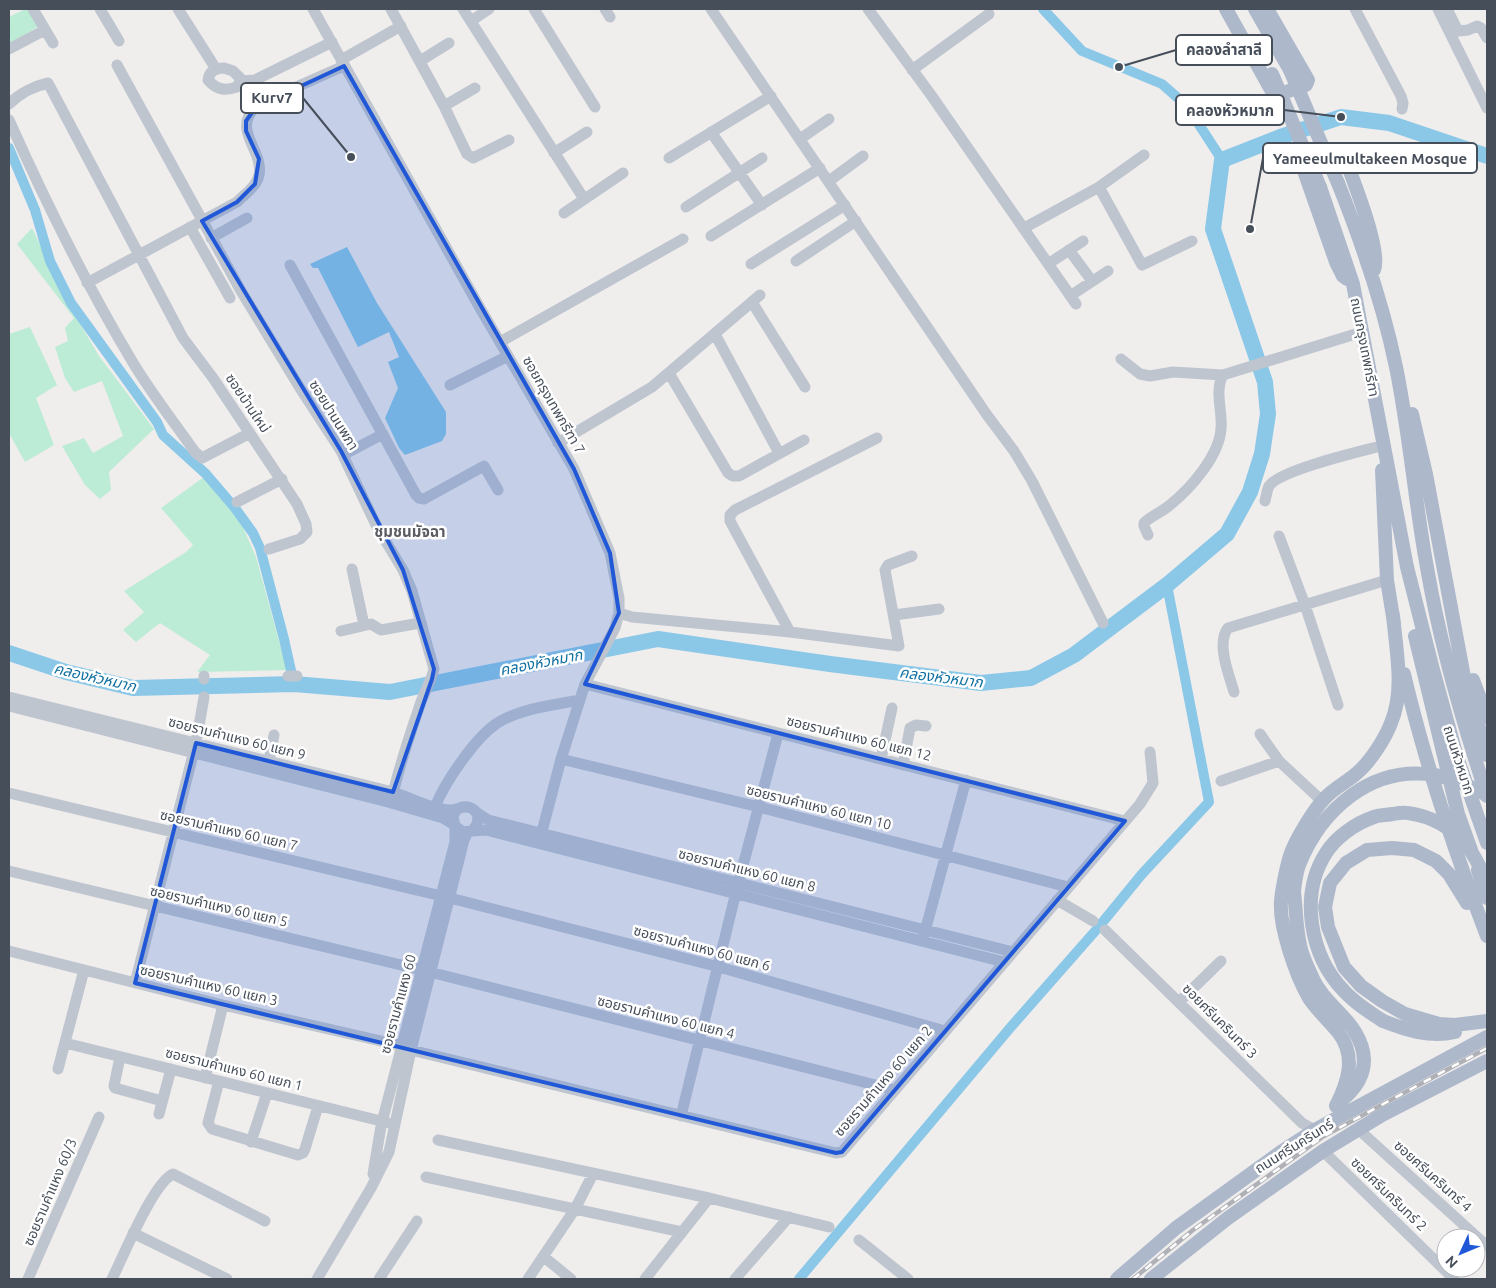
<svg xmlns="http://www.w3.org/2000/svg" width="1496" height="1288" viewBox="0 0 1496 1288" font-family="Ubuntu,'Noto Sans Thai',sans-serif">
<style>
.green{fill:#bcecd5}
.water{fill:#8bc8e8}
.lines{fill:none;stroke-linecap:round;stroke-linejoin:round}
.canal{stroke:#8bc8e8;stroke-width:10}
.river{stroke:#8bc8e8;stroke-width:16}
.minor{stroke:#bec5cf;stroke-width:11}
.major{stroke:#adb9cb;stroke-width:14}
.rail-casing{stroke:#afb1b7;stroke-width:4.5}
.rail{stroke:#fff;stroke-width:2.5;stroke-dasharray:8;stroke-linecap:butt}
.major-bridge{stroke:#adb9cb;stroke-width:14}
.marked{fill:#2058d7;fill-opacity:0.2;stroke:#2058d7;stroke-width:4;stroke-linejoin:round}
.labels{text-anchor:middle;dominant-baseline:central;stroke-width:5;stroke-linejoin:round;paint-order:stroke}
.street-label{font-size:14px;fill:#464e5a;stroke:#fff}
.neighbourhood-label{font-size:15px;font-weight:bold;fill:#5a5c62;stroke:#fff}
.water-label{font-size:15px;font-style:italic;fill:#1170a1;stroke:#fff}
.leader{fill:none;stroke:#464e5a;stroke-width:2}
.callout-dot{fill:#464e5a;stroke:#fff;stroke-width:2}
.callout{fill:#fff;stroke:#464e5a;stroke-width:2}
.callout-label{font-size:15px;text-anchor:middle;font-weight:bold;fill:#464e5a}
</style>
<rect width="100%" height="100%" fill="#f0eded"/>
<path class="green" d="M25,9H27L39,26L9,45V17Z
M32,228L73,312L99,356L154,429L109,472L111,490L100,499L85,485L62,446L84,438L93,453L123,436L102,381L74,392L65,378L55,347L68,341L65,328L74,318L17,244Z
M30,327L57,385L36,398L54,445L25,462L9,433V334Z
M204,477L241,523L256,557L287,670L197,672L210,655L160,623L136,642L123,630L144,612L124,591L186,552L193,545L161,508Z"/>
<path class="water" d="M347,247L377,303L446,412V434L442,441L405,455L399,448L385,418L398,388L388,362L399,357L389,332L358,347L318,268H313L310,264Z"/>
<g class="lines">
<path class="canal" d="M1043,9L1082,51L1162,84L1187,106L1222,160
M9,148L35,210L50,261L71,303L157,422L163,435L206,474L235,508L253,533L260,548L284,639L294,684
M799,1279L1010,1028L1097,929L1142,874L1209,802L1167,585"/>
<path class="river" d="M9,653L66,672L133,688L294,684L390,692L658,639L830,664L981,683L1031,678L1074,655L1167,585L1227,534L1250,492L1262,454L1268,414L1265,382L1213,229L1222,160L1283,136L1341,117L1389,123L1487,156"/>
<path class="minor" d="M33,9L53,43
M100,9L119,41
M178,9L216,69
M313,9L480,308L574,469L610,553L619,598V613L615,628L585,684L561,759L539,843
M391,9L444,106L467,154L473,158L509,140
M463,9L584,199
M534,9L595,107
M605,9L610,17
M711,9L987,415L1014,451L1032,481L1103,623
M868,9L931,95L1076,304
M1355,9L1401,96L1403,103L1402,109
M1438,9L1487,108
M1447,9L1456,27L1459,31L1468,30L1477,26L1481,28L1487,38
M471,21L489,9
M9,49L45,30
M341,60L401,26
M420,61L449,43
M117,65L241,291L300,388L341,451L376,525L403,570L412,591L434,669C431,681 425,691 421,702C410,735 398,768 391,803
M224,68L233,71L241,79L237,87C225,91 217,90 208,80C209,71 216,68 224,68Z
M912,70L989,14
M241,81L255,80L332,42
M9,104C19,94 34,86 48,83L183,338L213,378L297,504L306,524L307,532L300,539L269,549
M444,106L475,88
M9,120C46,203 86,284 132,361C151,393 174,422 195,452L202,458L250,433
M711,132L762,205
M800,139L829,119
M554,153L587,132
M669,158L771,96
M829,181L863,156
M1099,187L1142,265L1192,241
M686,207L762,158
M564,213L623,173
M190,227L230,298
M1024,228L1099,187L1144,155
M711,236L820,168
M211,238L247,218
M1069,250L1092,281
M796,261L856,221
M751,264L845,205
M1048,264L1083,241
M290,265L416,495L419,498L424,499L484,466L498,490
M87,283L237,202C245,194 257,186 259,175C264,150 231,130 256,107C264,100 278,96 287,91C306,83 325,74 344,66
M1070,296L1108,271
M752,302L805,387
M715,334L779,453
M500,342L683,239
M1121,359L1140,374L1150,376L1173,372L1223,375
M669,373L728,473L733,476H739L804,440
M450,385L508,356
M877,438L735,510L730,515V521L790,632L899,646L885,570L888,565L912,556
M558,443L652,387L760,295
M343,455L383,434
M1265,501C1266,497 1267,490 1269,486C1280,470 1358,452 1381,446
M237,502L282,479
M1148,535L1144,526V523C1152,515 1162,512 1170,505C1191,488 1219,456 1221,429C1223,412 1214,391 1223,375L1362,332
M1279,536L1305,605L1338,705
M352,569L364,625
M619,613L632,617L790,632
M894,615L939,609
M341,631L371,624L381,630L420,623
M204,676V679
M288,676H297
M585,684L1125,821
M1234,692C1229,675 1216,643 1228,628L1387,580
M9,697L393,792C411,798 431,809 449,810C457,811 463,804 471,808C481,813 479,824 472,831L463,832L455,826L453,816L457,809
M9,706L388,802L443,818L453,824
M1260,734L1279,761L1322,801
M561,759L759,807L1068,887
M881,759L892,708
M269,761L274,735
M903,765L910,728L916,725L926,726
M1221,781L1279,761
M9,793L450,898L719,967L945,1031
M435,807C445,782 476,736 499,722C523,708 553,705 580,700
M476,812L488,820L1013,952
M472,831L486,830L1004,962
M9,871L422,970L895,1090
M1057,900L1093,921
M1105,930L1302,1123L1315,1130
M924,935L966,780
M9,951L223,1005L403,1046L411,1050L836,1153L842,1152L1140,804L1153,783L1150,752
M135,983L196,743L204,697
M1179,1002L1221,961
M65,1043L389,1123
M120,1057L114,1086L115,1088L162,1101
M58,1069L84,970
M205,1078L223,1005
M219,1081L208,1123L212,1129L298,1155L303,1153L305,1149L318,1106
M159,1114L171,1069
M681,1116L737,888L778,734
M1358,1129L1487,1246
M438,1140L709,1198L829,1227
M251,1142L267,1093
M1323,1151L1454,1279
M373,1174L381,1126L455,842V826
M426,1177L682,1232
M133,1233L227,1279
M859,1240L908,1279
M544,1257L571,1279
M28,1279L99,1117
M112,1279C123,1257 153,1183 173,1174L265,1221
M317,1279L371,1188L389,1152L411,1050L464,840L468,832
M379,1279L417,1221
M528,1279L575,1209L593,1174
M645,1279L709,1198
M735,1279L789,1217"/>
<path class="major" d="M1226,9L1273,93L1280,94L1306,85L1308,80L1267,9
M1255,9L1290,70
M1338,183C1362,243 1383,304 1396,367C1410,435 1415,505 1428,573C1441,649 1463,723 1487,796
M1320,187L1353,284L1407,567L1432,666L1457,757L1487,843
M1347,279L1343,276L1336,262L1303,168C1309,158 1331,149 1341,152L1344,155C1352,178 1382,250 1374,270
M1412,414L1426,474L1464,677L1487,755
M1382,470L1387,580L1394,623
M1415,636L1458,814L1471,850
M1404,674C1425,763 1454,850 1487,936
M1473,680L1487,717
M1478,870L1487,898
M1294,891C1296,909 1296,928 1300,945C1302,957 1309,970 1314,981C1324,1002 1344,1013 1355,1032C1371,1058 1365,1081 1342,1100
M1467,903L1449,874L1436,861L1414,850L1392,848L1367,850L1346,863L1330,883L1325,907L1328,927L1344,967L1361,986L1382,1001L1405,1014L1439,1024L1455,1025L1487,1021
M1383,1021C1406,1030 1430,1038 1455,1032
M1336,1106C1348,1082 1357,1056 1338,1032C1329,1021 1317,1010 1309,998C1296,976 1279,927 1281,901C1282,889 1287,864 1291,853C1296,839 1314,809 1325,798C1334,788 1347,782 1357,773C1370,762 1385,739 1391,723C1405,690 1396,650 1393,615
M1117,1279L1176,1228L1281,1152L1315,1130L1487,1037
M1151,1279L1228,1218L1323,1151L1382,1115L1487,1061"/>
<g class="rail-casing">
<path id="rail" d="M1133,1279L1193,1230L1324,1136L1487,1048"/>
</g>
<use href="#rail" class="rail"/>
<path class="major-bridge" d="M1290,70L1338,183
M1272,74L1320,187
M1294,891C1295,883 1296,873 1299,865C1321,810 1371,765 1434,775C1453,778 1470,786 1487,795
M1383,1021C1369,1012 1355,1003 1344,991C1310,956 1299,895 1326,853C1336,837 1356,823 1374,817C1380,815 1387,815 1393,814C1398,813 1403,812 1408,813C1431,816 1452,828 1467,846C1476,857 1481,869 1487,882"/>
</g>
<path class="marked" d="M344,66L574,469L610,553L619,613L585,684L1125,821L842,1152L836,1153L135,983L196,743L393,792L432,679L434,669L403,570L341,451L202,221L237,202L255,184L259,159L246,131V121L256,107Z"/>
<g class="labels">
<g class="street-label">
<text transform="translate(1365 347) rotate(79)">ถนนกรุงเทพกรีฑา</text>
<text transform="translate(248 403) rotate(56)">ซอยบ้านใหม่</text>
<text transform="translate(554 405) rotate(60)">ซอยกรุงเทพกรีฑา 7</text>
<text transform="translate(334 415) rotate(58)">ซอยปานนพภา</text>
<text transform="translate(237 738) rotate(14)">ซอยรามคำแหง 60 แยก 9</text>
<text transform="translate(859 738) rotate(14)">ซอยรามคำแหง 60 แยก 12</text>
<text transform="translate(1459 760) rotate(72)">ถนนหัวหมาก</text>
<text transform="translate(819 807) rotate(14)">ซอยรามคำแหง 60 แยก 10</text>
<text transform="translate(229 830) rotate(13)">ซอยรามคำแหง 60 แยก 7</text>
<text transform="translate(747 870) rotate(14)">ซอยรามคำแหง 60 แยก 8</text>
<text transform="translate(219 906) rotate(13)">ซอยรามคำแหง 60 แยก 5</text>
<text transform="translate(702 948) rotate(15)">ซอยรามคำแหง 60 แยก 6</text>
<text transform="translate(209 985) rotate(13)">ซอยรามคำแหง 60 แยก 3</text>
<text transform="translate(398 1004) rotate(-75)">ซอยรามคำแหง 60</text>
<text transform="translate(666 1017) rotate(14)">ซอยรามคำแหง 60 แยก 4</text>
<text transform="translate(1220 1021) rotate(45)">ซอยศรีนครินทร์ 3</text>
<text transform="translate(234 1069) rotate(14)">ซอยรามคำแหง 60 แยก 1</text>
<text transform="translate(883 1081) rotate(-49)">ซอยรามคำแหง 60 แยก 2</text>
<text transform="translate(1294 1146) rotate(-32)">ถนนศรีนครินทร์</text>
<text transform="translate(1433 1176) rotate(42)">ซอยศรีนครินทร์ 4</text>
<text transform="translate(50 1192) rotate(-67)">ซอยรามคำแหง 60/3</text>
<text transform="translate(1389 1194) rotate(44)">ซอยศรีนครินทร์ 2</text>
</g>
<g class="neighbourhood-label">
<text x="410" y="531">ชุมชนมัจฉา</text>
</g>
<g class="water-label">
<text transform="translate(541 662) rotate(-11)">คลองหัวหมาก</text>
<text transform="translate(95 677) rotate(13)">คลองหัวหมาก</text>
<text transform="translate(941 677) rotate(7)">คลองหัวหมาก</text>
</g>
</g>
<path class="leader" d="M1119 67L1176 50M351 157L303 98M1341 117L1284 110M1250 229L1263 158"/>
<g class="callout-dot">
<circle cx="1119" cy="67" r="5"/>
<circle cx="351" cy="157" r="5"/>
<circle cx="1341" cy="117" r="5"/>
<circle cx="1250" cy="229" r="5"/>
</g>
<g class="callout">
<rect x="1176" y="35" width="96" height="30" rx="5"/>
<rect x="241" y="83" width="62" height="30" rx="5"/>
<rect x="1176" y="95" width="108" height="30" rx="5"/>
<rect x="1263" y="143" width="214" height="30" rx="5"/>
</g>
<g class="callout-label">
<text x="1224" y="55">คลองลำสาลี</text>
<text x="272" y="103">Kurv7</text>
<text x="1230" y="116">คลองหัวหมาก</text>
<text x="1370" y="164">Yameeulmultakeen Mosque</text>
</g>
<rect width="1496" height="1288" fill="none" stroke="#464e5a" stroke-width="20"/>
<g transform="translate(1461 1253) rotate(226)"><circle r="24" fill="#ffffff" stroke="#b5b8bd"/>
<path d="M0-4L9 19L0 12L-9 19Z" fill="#2058d7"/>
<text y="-8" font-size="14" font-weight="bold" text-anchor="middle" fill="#464e5a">N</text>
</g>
</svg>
